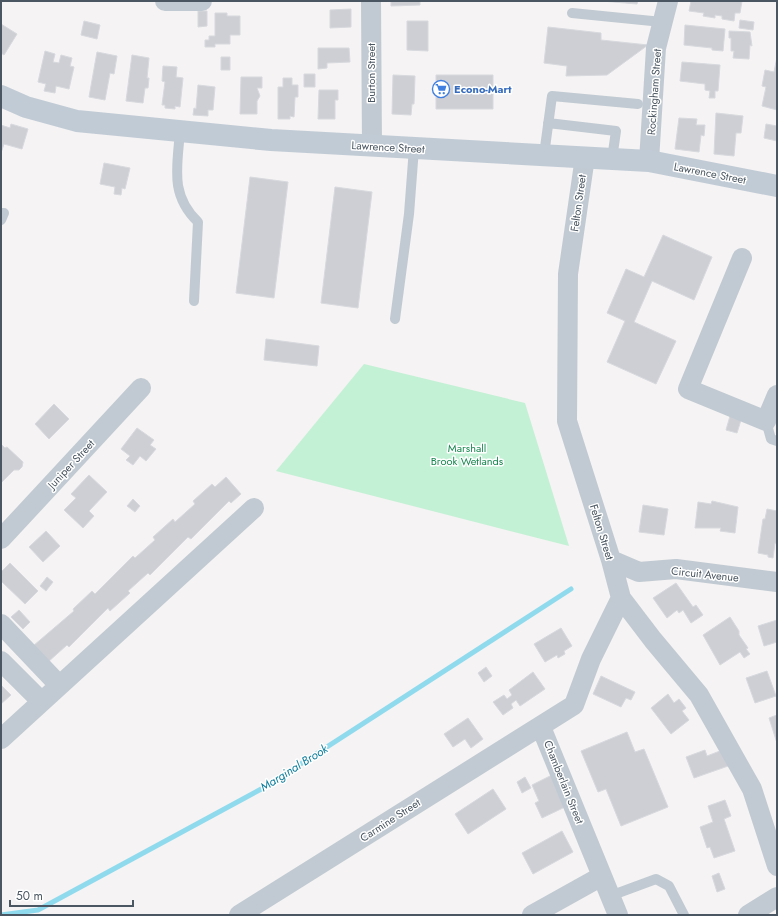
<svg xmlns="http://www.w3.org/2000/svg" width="778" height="916" viewBox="0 0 778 916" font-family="Jost,sans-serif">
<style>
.green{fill:#c3f1d5}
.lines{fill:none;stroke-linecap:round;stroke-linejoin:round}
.stream{stroke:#90daee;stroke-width:5}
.building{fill:#cdcfd5;stroke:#d7d9de}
.lane{stroke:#c1cad2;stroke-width:10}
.street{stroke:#c1cad2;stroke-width:20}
.secondary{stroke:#c1cbd6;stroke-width:22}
.labels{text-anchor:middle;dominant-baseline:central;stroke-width:3;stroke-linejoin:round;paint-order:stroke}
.street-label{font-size:11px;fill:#4a5661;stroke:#fff}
.shop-label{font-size:11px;font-weight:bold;fill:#366cbe;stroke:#fff;text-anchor:start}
.park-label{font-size:11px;fill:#17864f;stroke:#fff}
.water-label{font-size:12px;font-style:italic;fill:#0c7c9b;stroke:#fff}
</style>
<rect width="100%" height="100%" fill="#f5f3f3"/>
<path class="green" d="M364,364L525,403L569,546L276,471Z"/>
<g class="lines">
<path class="stream" d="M1,915L38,910L265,787L571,589"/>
</g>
<path class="building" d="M391,1H420V5L391,6Z
M602,1H638L637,4Z
M691,1H742L740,13H735L734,21L722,19V16L715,15V18L703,16L704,13L689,11Z
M351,9V27L330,28V10Z
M198,11H207V26L198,27Z
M215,13H227V16H240V35H230V44H215V47H205V40H209V36H215Z
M740,20L754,22L753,30L739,28Z
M84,21L100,25L97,39L81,35Z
M407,21H428V51L407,50Z
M1,24L17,34L4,55L1,53Z
M685,25L725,29L723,51L712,50V48L684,45Z
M548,27L601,33V40L648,45L607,75L566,76L567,66L544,63Z
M729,31L750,32L752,46L750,45L749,59L733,58L734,51H731V38H729Z
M318,48H349L350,62L327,63V68L318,69Z
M45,51L55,54L53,62L59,63L61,55L72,58L70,66L74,67L69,89L56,86L55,93L44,91L46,84L38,82Z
M97,52L117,56L114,74L110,73L105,100L89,97Z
M132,55L149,58L147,78H149L148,88H145L143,103L126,101Z
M221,57H230V70H221Z
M777,57V110L762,106L766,87L762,86L765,70L774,72Z
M682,62L720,65L718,91H715V98H709L710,91L705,90V84L680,81Z
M163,66L177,67L176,77L183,78L180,107L175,106V109L165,108V105H162L165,82L162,81Z
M304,74H315V87H304Z
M393,75L415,76L414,104H412L411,115L392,114Z
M436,75H493V109H436Z
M241,77H262V88H257L260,96L257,101V114H240Z
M283,78H292V85H298V97H295L294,117L290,116V119H278V87H283Z
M198,85L215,87L213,110H208V116L193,115L194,108L196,109Z
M319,90H338V100H335V119H318Z
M716,113L743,116L741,133H736L734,156L714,154Z
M679,118L697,119L696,125H705L704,136L701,135L699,152L675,149Z
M11,124L28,129L22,149L4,144L1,153V125L10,128Z
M766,124L777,126V141L764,138Z
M104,163L130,168L125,189L122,188L121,195L114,194L115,187L100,184Z
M250,177L288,182L274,298L236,293Z
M335,187L372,192L358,308L321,303Z
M663,235L712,257L694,300L652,281L634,322L676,341L656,384L607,362L625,321L607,313L626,269L644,277Z
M266,339L319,346L317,366L264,360Z
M54,404L69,419L49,439L35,424Z
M730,416L741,420L737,433L726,430Z
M137,428L154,440L150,445L156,449L146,461L140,456L133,465L126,460L130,456L121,449Z
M1,444L5,448L7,447L23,462L22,467L19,470H14L1,483Z
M89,475L107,492L89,511L94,516L83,528L64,510L76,498L71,494Z
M226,477L241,494L231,503L229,501L191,539L188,537L150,575L148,573L128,591L130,593L110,611L108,608L69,647L67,645L48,662L33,646L74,611L73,609L92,591L95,594L133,556L135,558L155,540L153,537L173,519L175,522L195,504L193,501L212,484L215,487Z
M133,499L140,506L135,512L127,506Z
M712,501L738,507L735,533L720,531L721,528H695L698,502L711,504Z
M643,505L668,509L664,535L639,532Z
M767,509L777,511V544L775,543L773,558L768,557V555L758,553L763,519H765Z
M46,531L60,546L43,562L29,547Z
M10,563L38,591L25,604L1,581V572Z
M47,577L53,582L46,591L40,586Z
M676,583L693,607L696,605L703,615L691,623L683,610L679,613L677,610L667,618L653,598Z
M19,610L30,622L23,629L11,617Z
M730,617L739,631V635L748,648L746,649L750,654L744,658L740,652L720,665L703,635Z
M777,620V642L764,646L758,626Z
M561,628L572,646L564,651L565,654L558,658L557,655L545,662L534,644Z
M486,667L492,676L484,682L478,673Z
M767,671L776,696L755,703L746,678Z
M533,672L545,689L520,706L516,700L511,704L513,708L503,715L493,702L504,695L507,699L512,695L509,690Z
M601,676L635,692L631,700L626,698L621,707L593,694Z
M1,685L11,695L1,704Z
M668,694L674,703L679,699L686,708L682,711L689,720L671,734L651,708Z
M777,715V743L769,718Z
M468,718L483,739L471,748L465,739L453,747L444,734Z
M627,732L635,752L644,749L668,807L621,826L606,789L598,792L581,751Z
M725,749L731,765L694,778L686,757L705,750L707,756Z
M552,775L565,807L542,818L535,803L539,801L532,785Z
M525,777L531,788L522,793L517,782Z
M493,789L506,809L468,834L455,814Z
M725,800L731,816L724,819L735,851L714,858L710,847L707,848L700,827L713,822L708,806Z
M562,831L573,852L533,874L522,853Z
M719,873L725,889L717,892L712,876Z"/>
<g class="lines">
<path class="lane" d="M572,13L662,22
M548,123L616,131L612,159
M180,132C177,168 170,195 198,222L194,301
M544,155L552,96L638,104
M1,213H4L1,220
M395,319L409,214L414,148
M766,421L771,439L777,441
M610,896L656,879L669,886L684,915"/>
<path class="street" d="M165,1H202
M371,1L372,146
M585,157L568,274L567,421L611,560L621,598L653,640L699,695L752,789L777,866
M649,161L656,48L668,1
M742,258L688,389L766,421L777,395
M1,539L141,388
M611,560L639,572L676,569L777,582
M1,624L59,685
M1,661L41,701
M541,727L618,915
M1,739L254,508
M239,915L574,705L591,659L621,598
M532,915L602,876
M748,915L777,897"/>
<path class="secondary" d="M1,96L26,107L77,121L271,140L649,161L777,186"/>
</g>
<defs>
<g id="supermarket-ring" transform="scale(0.9)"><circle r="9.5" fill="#fff" stroke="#3f7fe0" stroke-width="1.5"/><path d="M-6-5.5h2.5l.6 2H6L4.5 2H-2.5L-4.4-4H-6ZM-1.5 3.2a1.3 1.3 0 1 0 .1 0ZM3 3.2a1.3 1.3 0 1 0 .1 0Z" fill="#3f7fe0"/></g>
</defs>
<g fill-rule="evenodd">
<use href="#supermarket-ring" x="441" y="89"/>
</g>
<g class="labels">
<g class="street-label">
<text transform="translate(371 73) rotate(-90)">Burton Street</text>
<text transform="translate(654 92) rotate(-86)">Rockingham Street</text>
<text transform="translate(388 147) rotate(3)">Lawrence Street</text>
<text transform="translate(710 173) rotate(11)">Lawrence Street</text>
<text transform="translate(578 203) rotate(-82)">Felton Street</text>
<text transform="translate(71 464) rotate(-47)">Juniper Street</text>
<text transform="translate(602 532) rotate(73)">Felton Street</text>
<text transform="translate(705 574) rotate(6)">Circuit Avenue</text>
<text transform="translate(564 782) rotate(68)">Chamberlain Street</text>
<text transform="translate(390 820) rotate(-33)">Carmine Street</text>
</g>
<g class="shop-label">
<text x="454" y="89">Econo-Mart</text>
</g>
<g class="park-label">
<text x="467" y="448">Marshall<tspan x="467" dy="13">Brook Wetlands</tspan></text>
</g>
<g class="water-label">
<text transform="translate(294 768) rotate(-32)">Marginal Brook</text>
</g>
</g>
<rect width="778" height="916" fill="none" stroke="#4a5661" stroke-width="4"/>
<path d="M10 900v6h123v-6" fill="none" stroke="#4a5661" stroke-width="2"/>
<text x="16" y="900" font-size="12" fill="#4a5661" stroke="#ffffff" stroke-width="3" paint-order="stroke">50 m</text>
</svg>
